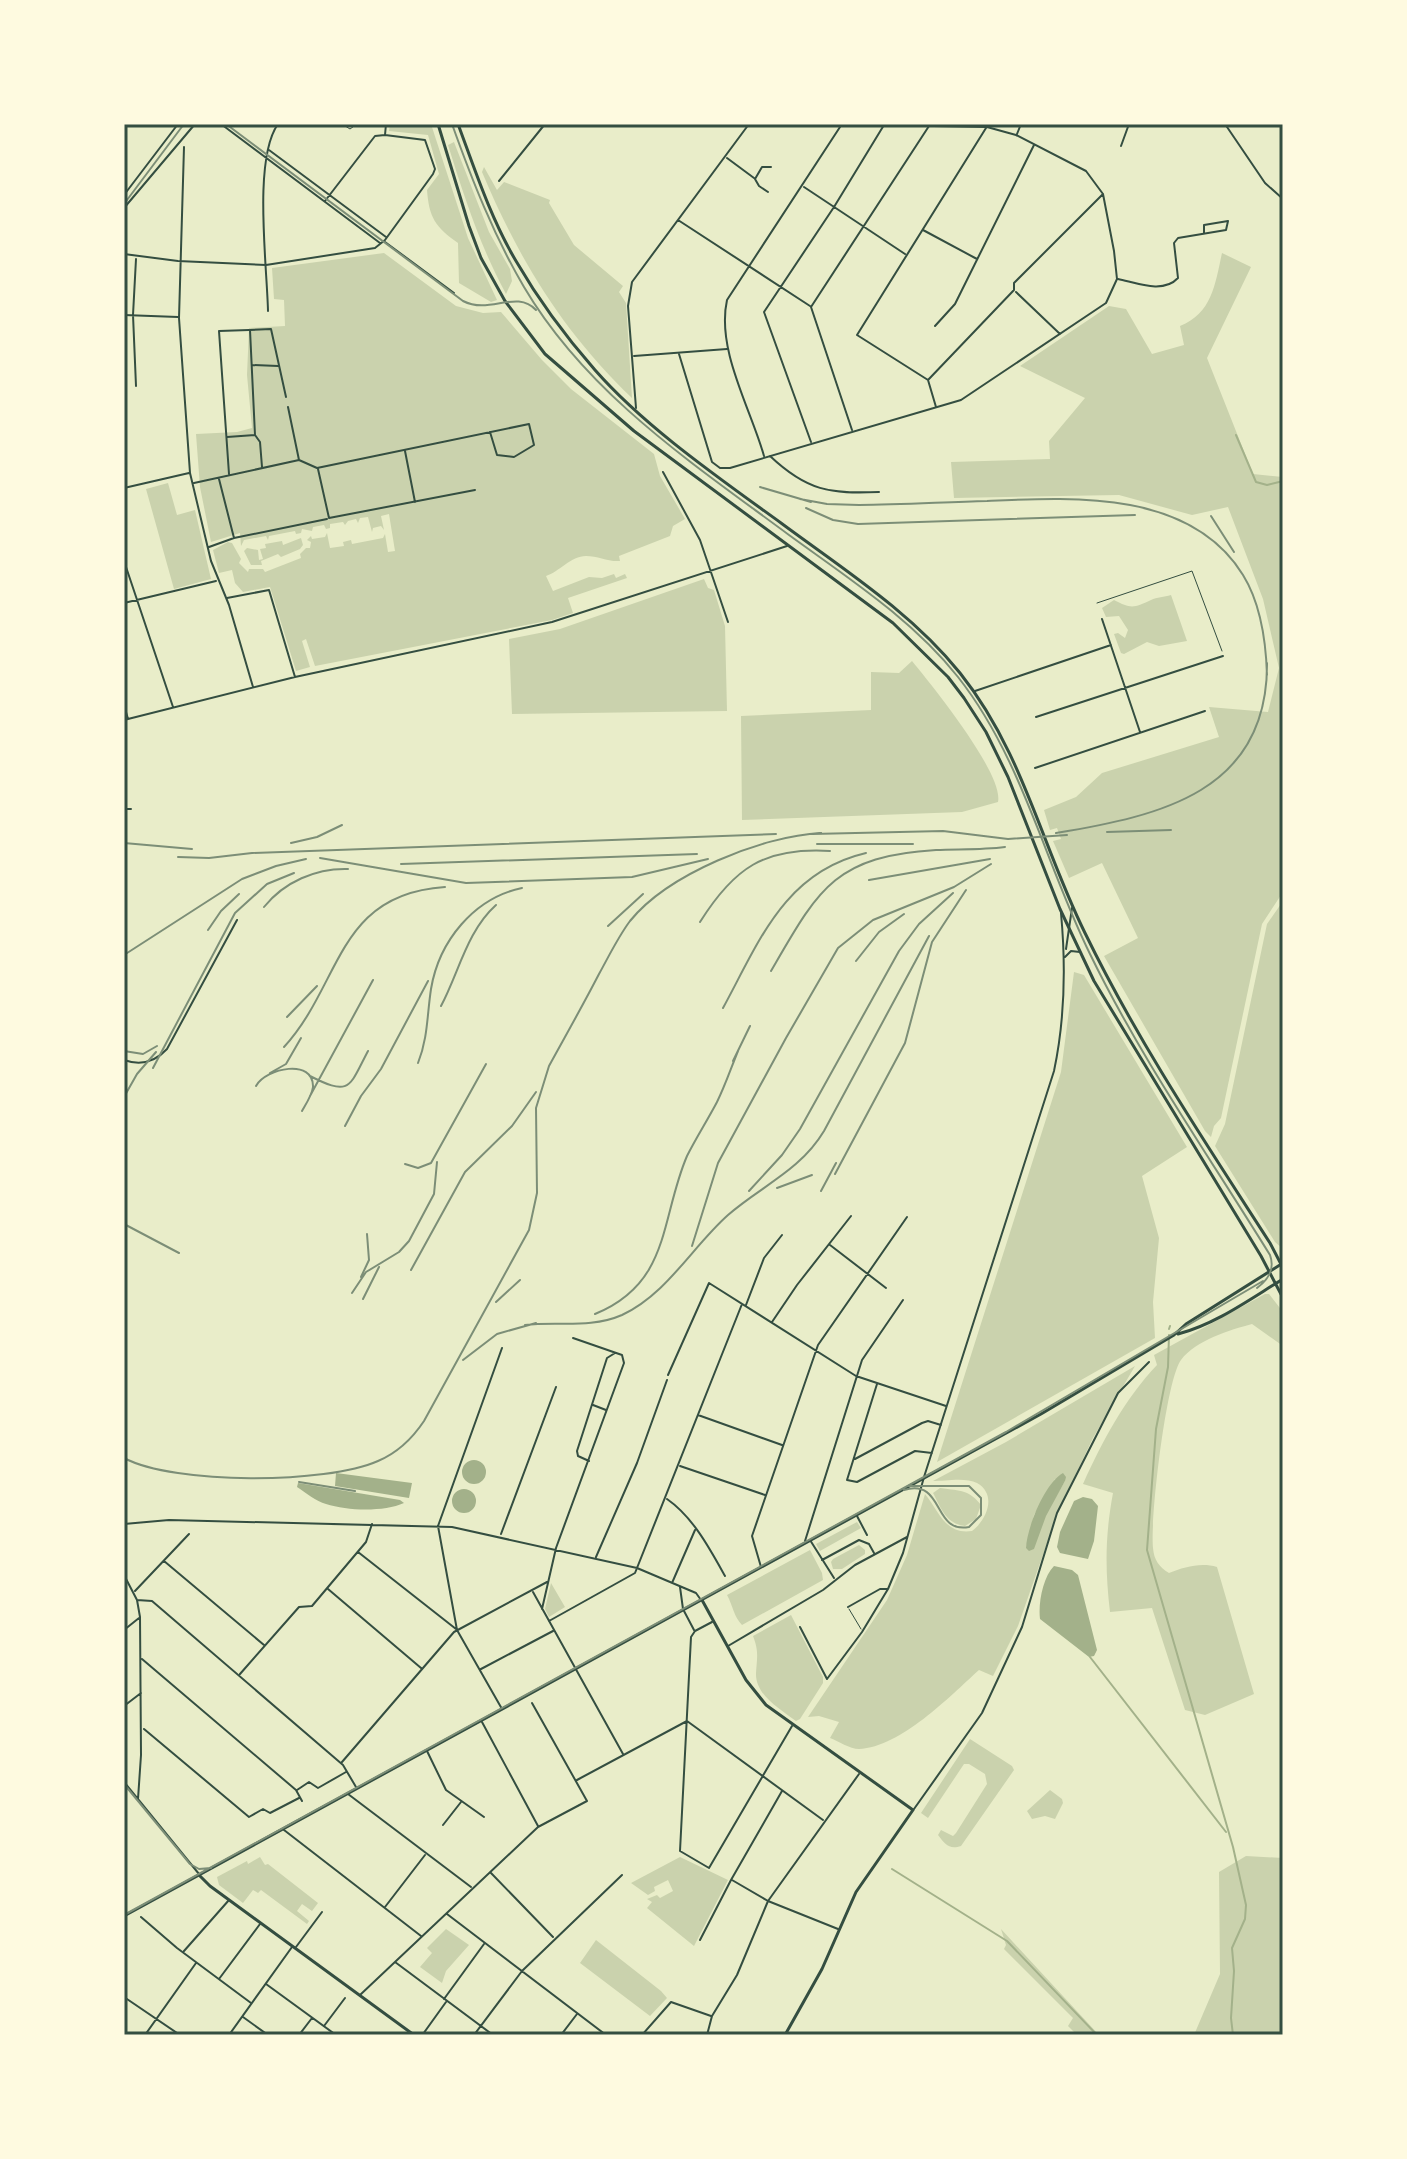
<svg xmlns="http://www.w3.org/2000/svg" width="1407" height="2159" viewBox="0 0 1407 2159" font-family="Literata,serif">
<style>
.green{fill:#cad2ad;fill-rule:evenodd}
.water{fill:#a3b18a}
.lines{fill:none;stroke-linecap:round;stroke-linejoin:round}
.stream{stroke:#a3b18a;stroke-width:2}
.service{stroke:#344e41;stroke-width:1}
.pedestrian{stroke:#344e41;stroke-width:2}
.minor{stroke:#344e41;stroke-width:2}
.tertiary{stroke:#344e41;stroke-width:3}
.secondary{stroke:#344e41;stroke-width:3}
.tram{stroke:#7c8e77;stroke-width:2}
.rail{stroke:#7c8e77;stroke-width:2}
.neatline{fill:none;stroke:#344e41;stroke-width:3}
</style>
<rect width="100%" height="100%" fill="#e9edc9"/>
<path class="green" d="M390,124H431L468,238L497,300L491,302L459,283L458,243C435,227 429,217 427,190L439,174L428,135L389,131Z
M454,142L489,232L510,269L512,281L506,294C480,246 464,196 448,145Z
M484,167L497,190L504,182L550,200L549,203L574,245L623,286L619,292L626,303L632,398C563,332 519,260 482,172Z
M384,253L456,306L483,313L501,312L542,360L571,389L654,454L660,476L685,519L673,526L670,536L619,556L620,561C608,562 598,556 586,556C571,556 559,572 546,576L553,591L589,577L602,578L614,574L616,578L625,574L627,578L568,598L573,613L552,620L315,666L306,639L302,641L310,667L296,671L270,587L243,592L235,583L232,570L219,573L213,550L228,542L232,543L241,559L239,563L248,572L249,569H263L265,572L301,558L300,554L306,548H310L311,542L307,540L311,536L312,539L325,537L327,533L330,548L344,546L343,542L351,540L352,544L383,538L385,534L388,552L395,551L389,514L381,516L384,530L381,526L373,528L372,532L368,517L360,518L358,523L356,519L348,521L345,525L343,522L330,524V528L326,529L324,525L313,527L312,531L302,529L301,533L296,534L295,531L269,536L268,540L266,536L244,540L241,546L240,533L211,542L200,487L196,434L237,432L252,428L247,375L249,328L285,326L284,300L274,299L272,268Z
M1222,253L1251,267L1207,358L1253,474L1283,477V892L1262,924L1221,1118L1214,1126L1211,1137L1205,1131L1104,956L1138,938L1102,863L1069,878L1053,841L1061,839L1057,828L1050,830L1044,810L1076,797L1102,773L1219,737L1209,707L1268,712L1279,668L1263,599L1228,507L1192,515L1119,495L954,498L951,462L1050,459L1049,441L1085,398L1020,366L1109,306L1126,309L1152,354L1184,345L1180,326C1212,313 1215,285 1222,253Z
M168,483L177,515L195,510L211,579L174,589L146,489Z
M301,538L303,545L300,549L281,557L278,554L261,561L262,565H251L244,551L247,548L258,550L259,560L263,559L260,549L266,548L265,544L282,541L283,545Z
M704,579L708,588L714,590L725,626L727,711L512,714L509,639L560,629Z
M1171,595L1187,641L1159,646L1147,642L1124,654L1121,653L1114,634L1118,633L1125,638L1128,630L1119,616L1106,617L1102,608L1114,600C1131,609 1134,608 1151,600C1157,597 1164,597 1171,595Z
M912,661C931,684 1004,774 998,802L962,812L742,820L741,716L871,710V672L899,673Z
M1283,901V1249L1275,1242L1215,1146L1225,1124L1267,924Z
M1074,972L1084,975L1187,1147L1142,1176L1159,1238L1153,1302L1155,1338L937,1462L1061,1072Z
M1265,1294H1269L1283,1312V1346L1252,1324C1230,1330 1196,1340 1181,1360C1166,1380 1150,1519 1153,1548C1154,1560 1159,1567 1169,1573C1184,1567 1201,1562 1217,1567L1254,1694L1205,1715L1185,1710L1152,1608L1110,1612C1105,1569 1105,1536 1113,1493L1083,1484C1103,1440 1124,1400 1157,1365L1154,1355Z
M1135,1366L1093,1438L1058,1512L1018,1626L993,1676L979,1670C949,1697 901,1747 859,1749C850,1749 838,1741 830,1738L839,1722L819,1716L808,1717L887,1600L907,1555L925,1494C939,1511 945,1535 972,1531C986,1521 998,1495 977,1483C966,1477 945,1481 933,1481L1006,1442ZM1055,1479L1065,1481L1026,1548L1034,1515Z
M940,1488C962,1491 969,1490 981,1505L976,1519L965,1526C946,1524 941,1508 933,1493Z
M857,1522L861,1528L820,1551L816,1544Z
M859,1545L865,1550V1554L842,1569H833L831,1562L833,1559Z
M810,1550L822,1573L823,1580L742,1625C734,1617 733,1606 727,1595Z
M551,1583L565,1607L549,1617L545,1609Z
M791,1615L823,1677V1683L800,1719L796,1721C780,1709 755,1695 756,1673C757,1658 759,1651 753,1636Z
M970,1739L1012,1766L1014,1770L961,1846C949,1850 945,1844 938,1835L941,1830L953,1836L956,1833L987,1784L985,1774L969,1764H964L928,1818L921,1813Z
M1050,1790L1062,1799L1063,1803L1055,1819L1045,1816L1032,1819L1027,1811Z
M1246,1856L1283,1858V2035H1194L1220,1974L1219,1872Z
M260,1857L265,1865L268,1864L318,1903L312,1911L302,1904L297,1911L309,1921L307,1924L261,1890L258,1893L253,1890L243,1903L219,1885L217,1877L247,1861L248,1864Z
M680,1857L728,1880L694,1946L647,1908L652,1902L647,1899L657,1895L660,1898L673,1891L668,1880L654,1887L655,1891L648,1895L631,1883Z
M446,1929L469,1945L446,1971L442,1983L420,1967L432,1953L427,1948Z
M1001,1929L1099,2035H1077L1068,2026L1073,2018L1004,1949L1006,1945Z
M596,1940L661,1991L667,1998L650,2016L580,1963Z"/>
<path class="water" d="M462 1472a12 12 0 1 1 24 0a12 12 0 1 1-24 0Z
M336,1473L412,1483L409,1498L335,1486Z
M1063,1473L1066,1477L1065,1481L1046,1516L1034,1549L1029,1551L1026,1548C1027,1527 1045,1483 1063,1473Z
M298,1483L400,1500L404,1503C384,1512 348,1511 326,1504C316,1501 306,1493 297,1487Z
M452 1501a12 12 0 1 1 24 0a12 12 0 1 1-24 0Z
M1083,1497L1092,1499L1098,1506L1094,1541L1088,1559L1060,1553L1057,1547L1060,1532L1074,1501Z
M1054,1566L1072,1570L1078,1575L1097,1650L1094,1656L1089,1657L1040,1619C1038,1603 1043,1577 1054,1566Z"/>
<g class="lines">
<path class="stream" d="M1236,435L1256,482L1267,485L1283,481
M1169,1329L1170,1326
M1169,1335L1168,1367L1156,1429L1147,1550L1233,1847L1246,1905L1245,1919L1232,1948L1234,1971L1231,2018L1233,2035
M1090,1657L1226,1832
M892,1869L1007,1941L1097,2035"/>
<path class="service" d="M342,124L350,129L357,124
M1097,603L1192,571L1222,651
M849,1609L861,1629"/>
<path class="pedestrian" d="M684,1611L694,1630"/>
<path class="minor" d="M221,124L380,243
M1225,124L1265,183L1283,199
M1017,134L1021,124
M1121,146L1129,124
M184,147L179,318L190,473L211,561L229,605L253,687
M269,150L386,237
M727,158L754,178
M499,181L545,124
M804,187L905,254
M768,192L759,186L755,179L762,167H771
M124,195L178,124
M325,201L375,136L385,135L386,124
M124,208L195,124
M678,220L810,306
M923,230L977,259
M385,242L454,293
M124,254L178,261L266,265L375,248L385,240L433,174L435,169L425,140L385,135
M136,259L133,315L136,386
M1118,279C1137,283 1163,294 1178,278L1174,243L1178,238L1226,230L1228,221L1204,225V233
M1016,292L1060,334
M268,311C267,265 253,159 278,124
M124,315L178,317
M935,326L955,304L1034,145
M679,354L712,462L720,468H730L961,400L1106,303L1117,279L1114,251L1103,194L1086,171L1016,135L987,127L826,124
M634,356L727,349
M252,365L278,366
M928,380L857,335L986,128
M288,407L299,460
M936,407L928,380L1014,290V283L1103,194
M636,408L628,306L632,282L749,124
M852,430L811,307L929,126
M227,437L255,435
M811,442L764,312L834,207L884,125
M405,451L415,502
M764,456C751,409 716,350 727,300L840,127
M770,456C807,491 830,494 879,492
M262,467L260,442L255,435L250,330L271,329L286,397
M318,469L329,518L475,490
M663,472L700,540L728,622
M229,474L219,331L249,330
M219,479L234,538
M194,483L299,460L317,468L529,424L534,445L514,457L497,455L490,432
M124,488L189,473
M209,547L234,538L327,519
M124,561L173,707
M227,598L269,590L295,677
M124,603L216,581
M1102,619L1140,732
M975,691L1111,645
M124,705L128,719
M1036,717L1223,656
M124,720L295,677L552,622L787,546
M1035,768L1205,711
M124,809H131
M1066,949L1072,908
M1065,957L1071,951L1080,952
M124,1060C141,1066 155,1062 167,1049L237,920
M830,1245L886,1288
M746,1305L764,1258L782,1235
M772,1322L797,1285L851,1216
M668,1375L709,1283L856,1376L946,1406
M877,1384L847,1480L857,1482L915,1451L932,1453
M593,1405L606,1410
M698,1415L782,1445
M855,1459L922,1423L928,1421L941,1425
M589,1461L578,1456L577,1451L607,1358L615,1353
M680,1466L765,1495
M667,1499C693,1517 710,1549 725,1576
M857,1516L867,1535
M124,1524L169,1520L452,1527L637,1568L696,1593L701,1600
M501,1534L556,1387
M810,1540L834,1578
M805,1541L862,1360L903,1300
M358,1552L456,1629
M596,1557L637,1463L667,1380
M822,1560L859,1540L869,1544L874,1553
M164,1561L264,1645
M761,1567L752,1536L818,1345L907,1217
M124,1575L137,1600L140,1617L141,1755L138,1799
M672,1583L695,1530
M680,1587L683,1609
M328,1589L421,1668
M135,1591L189,1534
M533,1592L623,1754
M137,1600L152,1601L343,1765L356,1787
M848,1607L880,1589H887
M542,1609L556,1548L624,1363L622,1355L573,1338
M549,1621L635,1573L742,1304
M712,1622L695,1631L691,1637L680,1851L709,1868L792,1726
M800,1627L827,1679L862,1632L888,1589L903,1553L924,1477L1054,1071C1065,1019 1066,967 1061,913
M124,1630L139,1618
M728,1646L823,1590L855,1565L907,1537
M142,1659L296,1790L302,1801
M481,1669L553,1631
M240,1674L299,1607L312,1606L366,1542L372,1524
M124,1706L141,1693
M502,1709L457,1630L438,1526L502,1348
M482,1722L538,1826
M144,1729L249,1817L263,1809L270,1813L299,1798
M427,1751L446,1790L484,1817
M342,1762L454,1632L547,1582
M577,1780L687,1721L823,1820
M124,1782L199,1874
M297,1790L309,1782L318,1788L346,1772
M348,1794L471,1887
M914,1809L982,1713L1022,1627L1057,1513L1118,1393L1149,1362
M443,1825L461,1802
M284,1830L421,1936
M491,1873L553,1937
M732,1880L768,1901L838,1929
M385,1907L425,1855
M447,1914L606,2035
M141,1917L177,1948L251,2003
M700,1940L731,1880L782,1791
M296,1947L322,1912
M184,1951L229,1900
M395,1962L493,2035
M219,1979L260,1924
M266,1984L336,2035
M360,1995L538,1827L587,1801L532,1703
M124,1997L180,2035
M444,1999L484,1944
M243,2017L268,2035
M324,2026L345,1998
M423,2034L446,2002
M145,2035L196,1963
M229,2035L292,1947
M299,2035L312,2018
M474,2035L522,1971L622,1875
M561,2035L577,2014
M642,2035L671,2002L711,2016
M707,2035L712,2016L737,1975L768,1901L859,1774"/>
<path class="tertiary" d="M702,1600L746,1680L766,1705L913,1810L856,1892L822,1969L785,2035
M199,1875L210,1886L414,2035"/>
<path class="secondary" d="M438,124L469,226L481,258L505,301L545,354L634,431L893,623L948,677L964,698L986,732L1008,777L1060,909L1094,981L1261,1256L1283,1298
M458,124C475,170 491,219 516,261C538,299 566,337 595,370C645,427 719,478 781,523C843,569 911,612 960,673C1023,752 1041,844 1085,933C1138,1042 1205,1142 1270,1243L1283,1268
M1178,1334C1216,1324 1250,1299 1283,1279
M124,1916L1041,1414L1174,1335L1186,1324L1283,1263"/>
<path class="tram" d="M226,124L463,301C490,315 516,289 536,310
M452,124C472,180 494,236 524,287C587,394 692,463 789,535C848,578 912,619 958,677C1022,758 1045,863 1090,954C1141,1059 1209,1156 1270,1255C1275,1269 1269,1279 1257,1288
M124,204L184,124
M904,1490C945,1478 932,1534 969,1527L981,1515V1498L969,1486H908
M124,1784L190,1864L199,1869L211,1868
M124,1915L1006,1432L1263,1281"/>
<path class="rail" d="M760,487L811,502
M800,499L827,504L859,505C901,505 944,502 987,501C1073,497 1191,490 1243,575C1261,604 1266,642 1267,675
M806,508L833,520L858,524L1135,515
M1211,516L1234,552
M1107,832L1171,830
M1056,833C1160,816 1268,792 1267,663
M812,834L943,831L1008,839L1067,835
M124,843L192,849
M291,843L317,837L342,825
M817,844H913
M178,857L209,858L252,853L776,834
M320,858L466,883L632,877L708,859
M401,864L697,854
M869,880L990,859
M264,907C284,882 316,868 348,869
M700,922C734,868 764,847 830,851
M608,926L643,894
M208,930L221,911L239,894
M124,955L242,879L276,866L306,859
M856,961L879,932L904,914
M771,971C818,890 834,856 936,850C959,849 982,850 1005,847
M441,1006C459,972 467,931 496,905
M723,1008C759,942 784,872 866,853
M287,1017L317,986
M284,1047C342,984 336,894 445,887
M124,1051L143,1054L157,1046
M733,1061L750,1026
M418,1063C428,1038 427,1015 431,989C439,941 474,898 522,888
M153,1068L235,913L267,884L294,873
M270,1073L286,1064L301,1038
M310,1076C351,1097 349,1087 368,1051
M256,1086C266,1068 314,1058 313,1087C312,1095 306,1104 302,1111
M310,1096L373,980
M124,1097L137,1074L156,1052
M345,1126L361,1096L381,1069L428,981
M405,1164L418,1168L431,1163L486,1064
M835,1174L905,1043L932,942L966,890
M777,1188L812,1175
M749,1191L782,1155L800,1129L899,951L919,924L953,893
M821,1191L836,1163
M124,1224L179,1253
M692,1246L718,1163L786,1038L838,948L873,920L954,887L991,864
M411,1270L465,1172L512,1126L536,1092
M361,1277L369,1260L367,1234
M352,1293L366,1272L399,1252L409,1241L434,1194L437,1162
M363,1299L379,1267
M496,1302L520,1280
M595,1314C671,1283 660,1219 687,1156C696,1138 707,1121 717,1102C725,1086 731,1068 738,1051
M525,1325C558,1321 590,1329 622,1315C667,1294 692,1247 728,1215C761,1186 800,1171 824,1131L929,936
M463,1360L497,1334L536,1323
M124,1458C175,1485 326,1484 378,1461C397,1453 412,1439 424,1421L529,1230L537,1193L536,1108L549,1066C566,1035 583,1005 599,974C609,956 618,937 630,921C668,874 762,836 821,833
M299,1482L355,1491"/>
</g>
<rect width="1407" height="2159" fill="none" stroke="#fefae0" stroke-width="252"/>
<rect x="126" y="126" width="1155" height="1907" class="neatline"/>
</svg>
